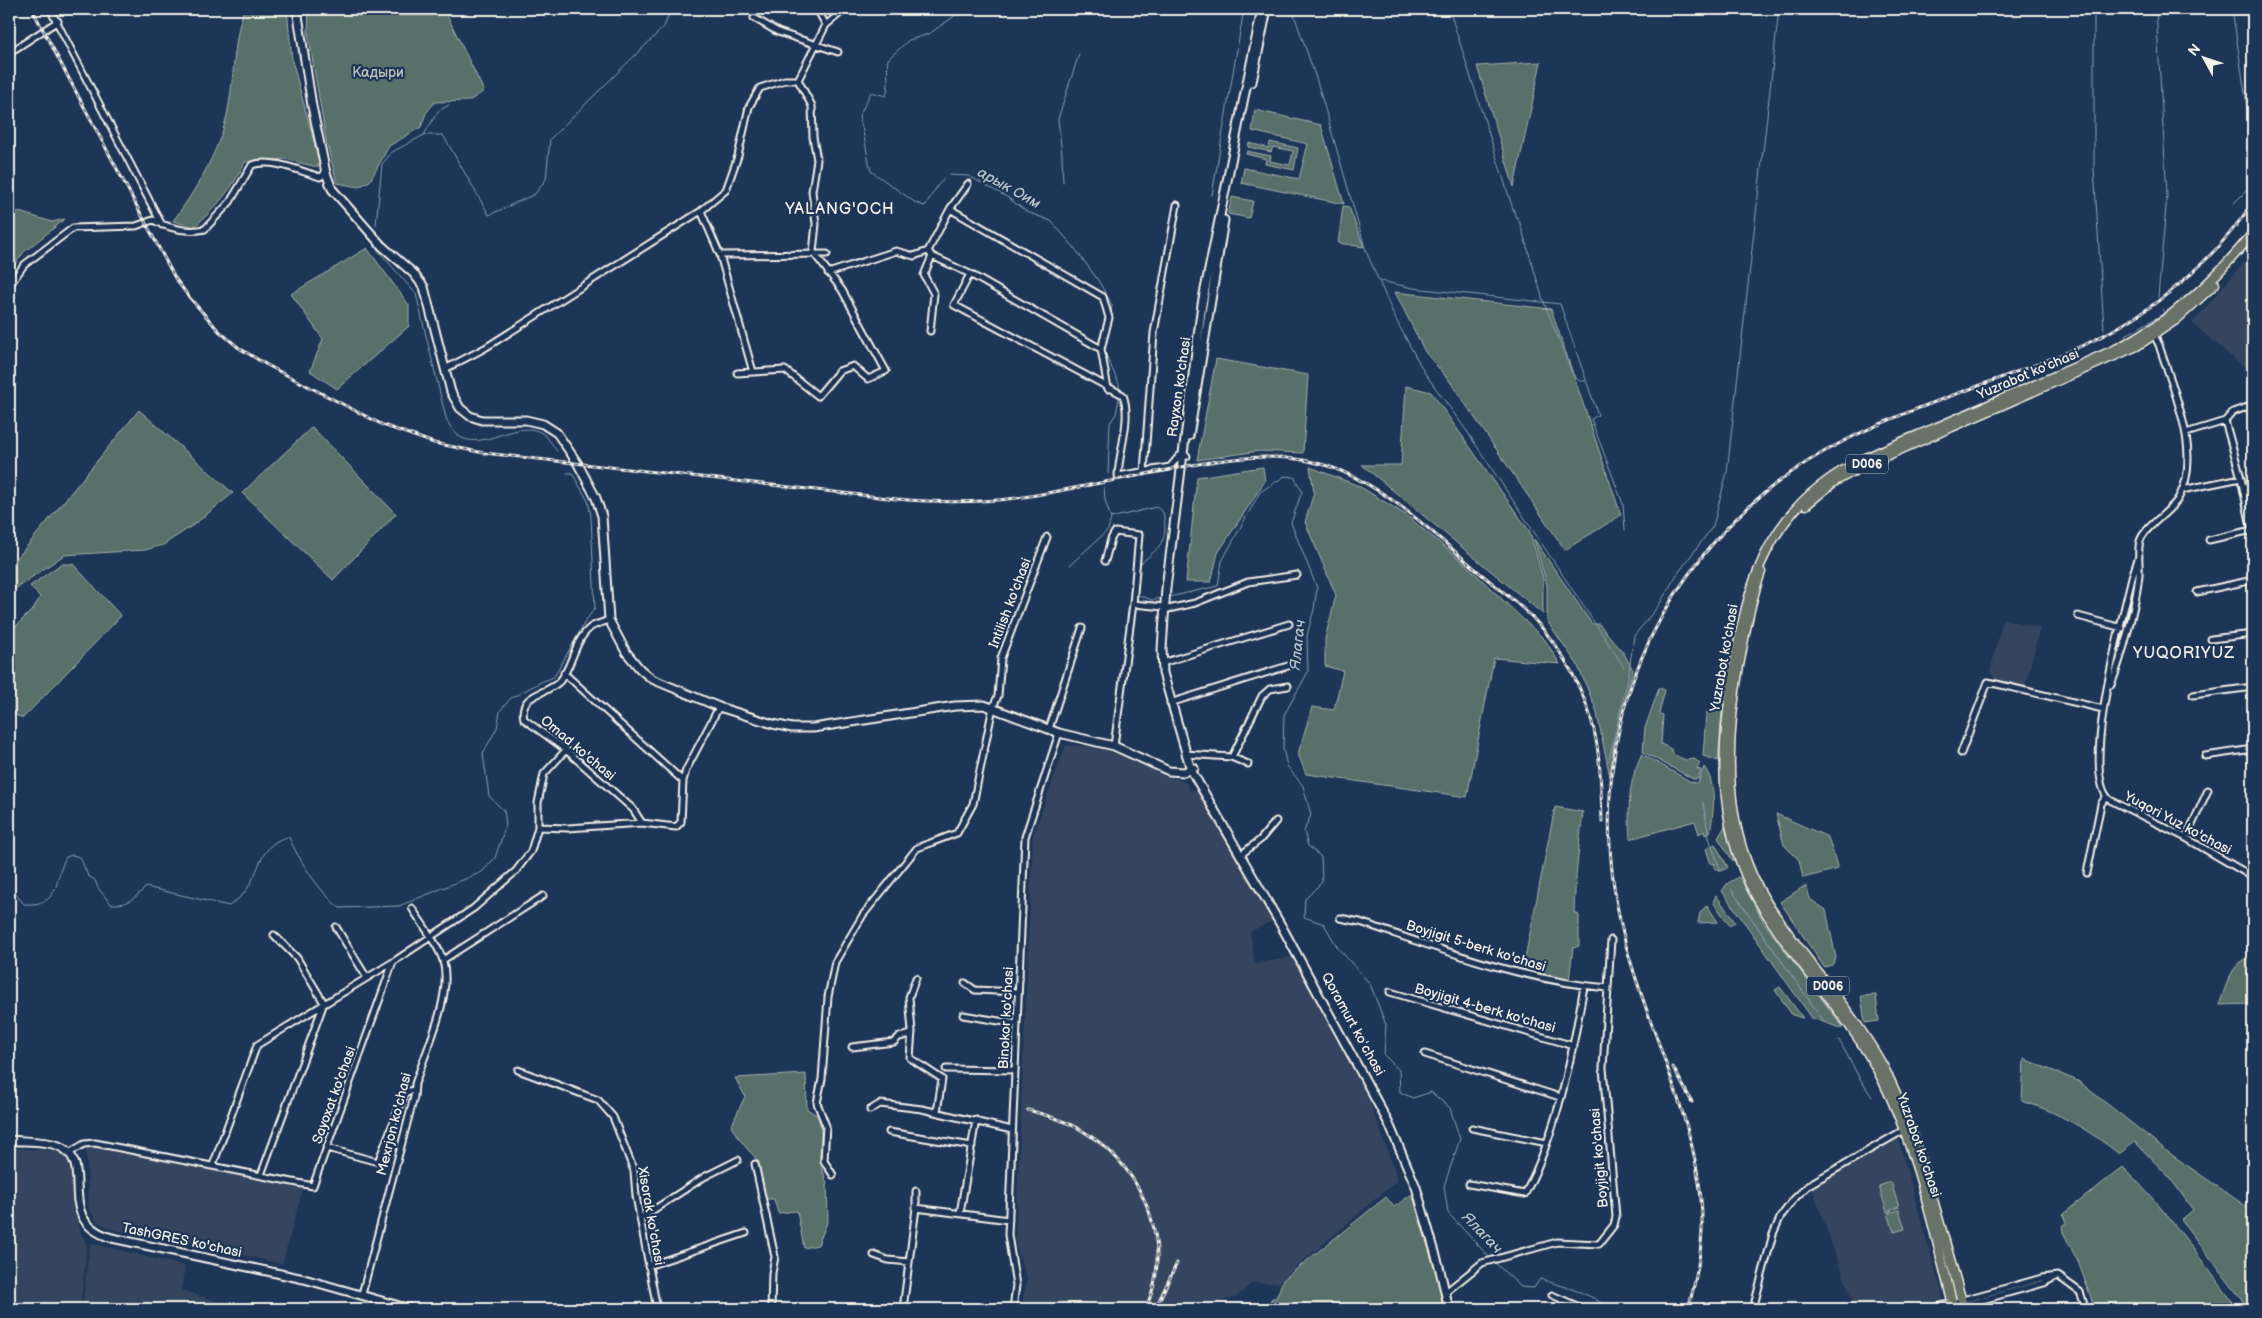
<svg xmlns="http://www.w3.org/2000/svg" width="2262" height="1318" viewBox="0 0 2262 1318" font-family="'Balsamiq Sans',sans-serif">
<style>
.built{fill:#34445f}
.green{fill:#596f6b;stroke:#a6b0aa}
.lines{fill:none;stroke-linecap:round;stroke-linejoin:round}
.stream{stroke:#8ca1b2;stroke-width:1}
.street-casing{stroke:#f4f1e8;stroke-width:9}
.secondary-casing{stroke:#f4f1e8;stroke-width:11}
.primary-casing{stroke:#f4f1e8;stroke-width:11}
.street{stroke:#1d3557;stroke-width:5}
.secondary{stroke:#1d3557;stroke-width:7}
.primary{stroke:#697266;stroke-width:8}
.rail-casing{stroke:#f4f1e8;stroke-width:3}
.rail{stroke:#1d3557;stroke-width:1;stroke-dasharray:4;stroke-linecap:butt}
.labels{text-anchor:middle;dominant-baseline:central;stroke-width:4.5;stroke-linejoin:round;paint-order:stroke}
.shield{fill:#1d3557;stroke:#b4b9bc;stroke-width:1}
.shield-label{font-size:12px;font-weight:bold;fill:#f4f1e8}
.park-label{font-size:14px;fill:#bec4bc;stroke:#1d3557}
.street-label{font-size:14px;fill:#f4f1e8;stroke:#1d3557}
.water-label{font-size:15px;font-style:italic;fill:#b7c2c8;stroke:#1d3557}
.quarter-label{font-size:16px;letter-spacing:1px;fill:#f4f1e8;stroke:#1d3557}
</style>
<rect width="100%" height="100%" fill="#1d3557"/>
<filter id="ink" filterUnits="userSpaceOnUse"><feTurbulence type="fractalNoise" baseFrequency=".02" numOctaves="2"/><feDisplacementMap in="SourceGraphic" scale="10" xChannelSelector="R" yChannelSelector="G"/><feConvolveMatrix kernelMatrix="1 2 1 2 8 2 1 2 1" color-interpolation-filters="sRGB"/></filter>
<g filter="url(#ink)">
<path class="built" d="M2253,252V375L2192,323Z
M2003,619L2040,628L2025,687L1996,681L1990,671Z
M1066,745L1099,747L1187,783L1189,790L1199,791L1274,920L1250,932L1255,964L1292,957L1370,1102L1398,1180L1278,1283H1253L1235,1298L1191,1309H1021L1027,1278L1015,1245L1033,835Z
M1898,1138L1944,1301L1918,1309H1907L1906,1306L1897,1309H1855L1812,1188Z
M86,1145H97L303,1189L282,1264L182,1241L113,1230L98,1222L89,1210Z
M9,1148L60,1151L71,1166L75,1208L80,1230L87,1245L80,1309H9Z
M90,1243L185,1266L181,1290L244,1309H82Z"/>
<path class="green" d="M244,9H287L292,60L320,164L317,167L285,159L245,162C233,188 216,208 194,227L173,221C196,190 218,153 227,115C235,79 232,44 244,9Z
M309,9H444L484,91L469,101L435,102L426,113L421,127L389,146L370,181L359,187L337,183L326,140L308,33Z
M1541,62L1514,187L1477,66Z
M1255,110L1321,125L1344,204L1241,183L1244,168L1299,179L1308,144L1252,131Z
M1270,142L1298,148L1294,170L1265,164L1266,159L1246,154L1247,151L1271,156L1270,161L1290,165L1293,151L1273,147L1271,152L1248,147L1249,143L1269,148Z
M1232,197L1253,201L1249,218L1228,214Z
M1343,206L1349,207L1364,247L1338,243Z
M9,209L52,222L65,219L24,252L9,272Z
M367,248L409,305V326L337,389L310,371L323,339L291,294Z
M1395,292L1551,309L1621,515L1565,550L1451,383L1425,352Z
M1216,359L1308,375L1303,453L1259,451L1197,460Z
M1406,386L1431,392L1530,532L1543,578V614L1362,465H1401Z
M139,410L233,493L195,524L163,545L145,550L64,555L9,593V568Z
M312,427L396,514L333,580L242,493Z
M1263,467L1265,481L1218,553L1211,582H1186L1197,477Z
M1310,467L1359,486L1406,515L1462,561L1545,640L1560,664L1494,658L1467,797L1306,774L1298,754L1312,707L1334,710L1343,671L1325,666V639L1336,595L1305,522L1314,492Z
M1534,539L1592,624H1599L1623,652L1633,670L1615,739L1610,777L1596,709L1577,664L1547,621V585Z
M61,564H73L121,616L23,718L9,713V633L33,609L40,597L30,586Z
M1659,688L1665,690L1659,714L1663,715L1661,744L1671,749L1674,755L1686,760L1694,759L1700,763L1697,769L1701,770L1698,779H1693L1643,752L1645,728Z
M1712,709L1722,710L1718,761L1703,756L1706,713Z
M1642,754L1691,782L1698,783L1704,767C1717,783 1714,813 1710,832L1705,835L1704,831L1699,834L1695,821L1630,839C1628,810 1628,780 1642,754Z
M1555,807L1583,812C1579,846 1575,880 1574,913L1579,915V946L1573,948L1569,980L1523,968Z
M1776,814L1828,837L1838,869L1803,878L1799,860L1784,845Z
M1725,826L1735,857L1733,861L1718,838Z
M1715,844L1728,867C1724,871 1720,871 1714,868L1715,863L1711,864L1706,849Z
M1738,877L1740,878L1764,923L1843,1027L1840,1028L1812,1018L1722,891L1727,884Z
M1803,887H1807L1810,899L1826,910L1836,958L1832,965L1824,967L1780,902Z
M1716,895L1735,922L1730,926L1713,902Z
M1707,905L1718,922L1698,923L1700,913Z
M2253,957V1004L2219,1005C2226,987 2231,960 2253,957Z
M1780,987L1803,1018L1792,1015L1775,990Z
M1876,995L1879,1021L1865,1023L1861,996Z
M2024,1059L2078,1081L2172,1155L2253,1211V1309H2249L2181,1220L2193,1210L2170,1178L2135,1142L2119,1154C2089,1130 2058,1112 2022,1101Z
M806,1074L807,1109L818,1116L821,1128L820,1161L827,1184L828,1220L818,1245L804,1248L797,1211L778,1213L774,1199H766L755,1157L747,1149L731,1127L745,1096L735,1078Z
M2123,1167C2167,1210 2202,1261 2238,1309H2095L2079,1264L2063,1232L2062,1226L2066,1224L2063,1214Z
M1891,1182L1899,1207L1887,1212L1879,1186Z
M1412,1194L1441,1289L1442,1309L1292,1308L1247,1309L1251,1305L1267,1306L1272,1298H1276L1283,1280L1386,1197L1394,1207Z
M1899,1210L1905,1229L1894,1232L1888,1213Z"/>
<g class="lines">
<path class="stream" d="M960,9L956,15L929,34L909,40L888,59C886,70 890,86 886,96L871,92L859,116C865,136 866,151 871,171L916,203L925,206L938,185L948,175L969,176L1007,197L1027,212L1051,221L1073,246L1098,280L1112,305L1111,316
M1292,9L1317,81L1366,251L1396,320L1424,372L1466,430L1624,667
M1449,9L1515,215L1519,220L1543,300L1572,373L1579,381H1585
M2094,9V169L2104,329
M2156,9L2167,195L2158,297
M2232,9L2248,113L2247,190L2234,203
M424,135H443L489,215L535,194L546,179L550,139L664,27L671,9
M1063,182L1062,155L1058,119L1079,54
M1212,195L1244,9
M376,225L382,164L392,152L424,135L438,111L449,105
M374,246L416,294L446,418C467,469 512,415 542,433C548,437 553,446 557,451
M1380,281L1413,288L1560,304L1598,415L1591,419L1623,504L1625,530
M1110,323L1105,353L1119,384V390
M2124,336L2165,313L2163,309
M1108,474L1110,423L1116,414L1120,394
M1111,518L1156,507L1163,512C1169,541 1161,546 1140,564L1138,578
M1070,565L1108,530L1111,518L1105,500L1104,486
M1135,594L1152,600L1162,598
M1169,597L1218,586L1222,561L1260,492L1285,476L1294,477L1302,491L1291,523L1317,588L1314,609L1307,636L1308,672L1284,715L1283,749L1287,766L1303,786L1311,815L1304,831L1308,846L1321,857L1322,882L1305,899L1304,917L1324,924L1338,948L1370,984L1386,1025L1384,1055L1399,1070L1400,1092L1413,1098L1431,1092L1450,1108L1460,1139L1444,1186L1448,1213L1490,1258
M1609,760L1628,678L1634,636L1659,605L1676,576L1713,526L1727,472L1779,9
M1703,802L1709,838L1720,869
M9,886L24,904C61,906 53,883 66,857L72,855L80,857L88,876L95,880L98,888L111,904C128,905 134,899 146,887L229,906C234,902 240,898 244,893C261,872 259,842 289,837C298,859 321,894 340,908L399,906L482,872L495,858L506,825L504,811L489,796L483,753L497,728L500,711L511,698L543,681L554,677L586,620L595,608L591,516L588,501L572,473H567
M1731,889L1823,1020
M1839,1040L1860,1079L1872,1097
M1495,1263L1521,1287L1534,1288L1540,1279C1558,1285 1596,1294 1608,1309"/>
<g class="street-casing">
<path id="street" d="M50,9L162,225
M817,9L826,25
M754,18L778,32L838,52
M9,53L58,21
M950,209L1103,297L1109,318L1101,349L1108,389
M701,211L720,255L753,372
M928,251L932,256L970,274L1101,349
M720,255L827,254
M828,273L896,251L914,256L928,251L950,209L968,184
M970,274L954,305L1123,395C1132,419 1119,450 1118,476L1170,467L1179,456H1187
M9,286L24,265L73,228L136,226L153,220C170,229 186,233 205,229L230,202L252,165C272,158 300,171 320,177L326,173
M930,331L934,294L924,275L932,256
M445,369L485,348L701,211L726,190L738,156L749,107L760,88L785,80H798L826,25L845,9
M737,373L785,370L818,396L839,371L853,366L868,379L886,371L842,290L813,252L816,224L812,191L817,160L813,137L812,106L798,80
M2225,421L2241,478L2253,537
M2186,433L2225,421L2233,412L2253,405
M1144,472L1154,333L1177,205
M2243,488L2253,485
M2182,490L2241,478
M2209,540L2252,530
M2139,556L2132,577C2123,616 2079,774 2110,800L2186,838L2253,877
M1105,561L1111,539L1115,532L1139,535L1133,604L1114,746
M2197,592L2253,580
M1133,604L1164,607
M1164,610L1195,603L1248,582L1297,575
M2078,616L2122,628
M609,620C604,622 596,624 591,627C574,640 573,665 560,681C547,695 518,693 524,719L566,750L633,809L642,823
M2211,639L2253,634
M1162,663L1289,624
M564,673L683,781
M2111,685C2122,658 2136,605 2139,575C2140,564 2137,552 2140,541C2145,526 2169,513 2178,499C2204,456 2173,390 2159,345L2153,333
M2193,695L2253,687
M1170,703L1291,665
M1049,729L1082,628
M1961,753L1988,682L2103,709
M1185,754L1231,757L1248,764
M2205,756L2253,749
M1232,757L1262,696L1270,689L1288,686
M538,827L568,828L642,823L676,827L681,822L683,781L686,770L719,707
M2186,838L2208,790
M1243,853L1260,840L1276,821
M2087,873L2101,804L2106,797
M1340,918L1360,922C1441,949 1523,981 1608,988
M336,927L367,978
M443,960L543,896
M916,978L909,997L912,1031L910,1058L942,1079L937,1112
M965,983L975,990L1018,992
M1390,992L1574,1046
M963,1015L1017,1024
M852,1047L894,1042L899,1037L912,1034
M1425,1054L1560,1097
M946,1069L1015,1070
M518,1070L598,1100L613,1117L634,1171L636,1196L657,1309
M870,1110L880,1104L922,1109L1012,1130
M1472,1128L1547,1143
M889,1132L972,1146
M327,1148L378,1162L405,1093L414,1089
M69,1153L84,1144L95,1143L313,1186L393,962
M755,1164L775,1257L772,1273L771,1309
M213,1165L257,1045L393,962L474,908L516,871L531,851L538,827V803L544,774L566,750
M261,1175L324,1003L297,958L274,935
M833,1175L824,1161L826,1126L817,1103L822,1079L828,997L835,962L863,915L917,848L957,833L973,804L993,707L998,696L1001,658L1047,537
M1469,1184L1525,1194C1558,1130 1572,1056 1584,986
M916,1208L1009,1220
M960,1213L976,1120
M641,1218L704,1177L738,1160
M874,1255L888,1260L909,1262
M648,1266L746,1233
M1446,1292L1482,1263L1557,1242L1599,1244L1614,1225L1616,1217L1603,1068L1611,940
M362,1294L414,1097L415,1084C426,1050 453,996 443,961C439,945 421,923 412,908
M1552,1295L1584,1309
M1961,1306L2044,1283L2055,1277
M722,1309L724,1308
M837,1309H840
M865,1309L878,1307L889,1309
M903,1309L916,1208V1191
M1013,1309L1016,1285L1008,1235L1025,837L1059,733
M1753,1309L1773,1234L1781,1216L1794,1199L1810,1184L1904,1130
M1930,1309L2042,1278L2058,1276L2080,1292L2086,1309"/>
</g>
<g class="secondary-casing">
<path id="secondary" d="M297,9L312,106L326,173L332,189L382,246L413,273L424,287L451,392L460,408L470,416L482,420H526L543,424L557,433L578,464L596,498L602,516L609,620L626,652L640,669L652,679L719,707L773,724L792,728H813L955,706L984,705L1059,733L1114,746L1169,771L1184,772L1194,768
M1262,9L1202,304L1166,588L1162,649L1163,673L1191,770L1282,927L1389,1124L1416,1187L1439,1266L1449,1309
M1252,82L1267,9
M1189,436L1224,220
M9,1140C24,1142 44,1140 59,1146C98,1163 51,1220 112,1238L304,1279L410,1309"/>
</g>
<g class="primary-casing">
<path id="primary" d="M1806,505L1834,482L1863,466L2137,346L2176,320L2215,284
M1761,572C1750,603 1745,634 1739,666C1725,746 1722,831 1767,903C1803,959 1851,1008 1883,1066C1903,1104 1916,1145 1929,1186C1941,1227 1953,1268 1964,1309
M1954,1309C1934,1232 1918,1151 1882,1079C1847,1008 1785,955 1750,885C1718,819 1721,749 1732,679C1743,606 1758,535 1819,487C1853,460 1895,445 1935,428C1995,402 2056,376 2116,349C2172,321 2214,281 2253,233"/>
</g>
<use href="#street" class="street"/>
<use href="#secondary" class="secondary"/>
<use href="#primary" class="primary"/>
<g class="rail-casing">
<path id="rail" d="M32,9L175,278L189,297L219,331L239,348L267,365L383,425L434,443L484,453L897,499C942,503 986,503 1030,496C1072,489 1114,480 1156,472C1217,460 1282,446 1341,471C1394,493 1437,537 1481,574C1498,588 1517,602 1533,618C1561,647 1585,691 1594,730C1601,760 1601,791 1602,821
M1673,1067L1692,1102
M1028,1110C1050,1116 1070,1122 1089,1135C1144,1170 1176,1248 1145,1309
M1155,1309L1177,1263
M1688,1309C1695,1284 1701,1257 1702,1230C1705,1137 1651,1038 1627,949C1607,875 1603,799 1620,725C1649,600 1736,493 1850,438C1927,400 2011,378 2088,343C2154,312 2213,262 2253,202"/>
</g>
<use href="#rail" class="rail"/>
</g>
</g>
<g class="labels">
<g class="shield">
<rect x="1846" y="454.5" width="42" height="19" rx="4"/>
<rect x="1807" y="976.5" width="42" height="19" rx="4"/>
</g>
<g class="shield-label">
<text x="1867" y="464">D006</text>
<text x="1828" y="986">D006</text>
</g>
<g class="park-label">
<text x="378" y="72">Кадыри</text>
</g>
<g class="street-label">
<text transform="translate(2028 374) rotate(-23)">Yuzrabot ko'chasi</text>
<text transform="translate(1179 387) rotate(-82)">Rayxon ko'chasi</text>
<text transform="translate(1010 603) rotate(-69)">Intilish ko'chasi</text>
<text transform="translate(1724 658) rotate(-80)">Yuzrabot ko'chasi</text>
<text transform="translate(578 748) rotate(40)">Omad ko'chasi</text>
<text transform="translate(2178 823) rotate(28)">Yuqori Yuz ko'chasi</text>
<text transform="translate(1476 946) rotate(17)">Boyjigit 5-berk ko'chasi</text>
<text transform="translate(1485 1008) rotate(16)">Boyjigit 4-berk ko'chasi</text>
<text transform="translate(1006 1018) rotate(-87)">Binokor ko'chasi</text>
<text transform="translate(1353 1024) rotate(61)">Qoramurt koʻchasi</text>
<text transform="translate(334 1095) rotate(-70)">Sayoxat ko'chasi</text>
<text transform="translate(394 1124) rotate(-76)">Mexrjon ko'chasi</text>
<text transform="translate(1919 1145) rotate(71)">Yuzrabot ko'chasi</text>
<text transform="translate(1599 1158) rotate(-95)">Boyjigit ko'chasi</text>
<text transform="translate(651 1216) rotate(80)">Xisorak ko'chasi</text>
<text transform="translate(182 1240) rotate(12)">TashGRES ko'chasi</text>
</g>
<g class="water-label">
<text transform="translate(1009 188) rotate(29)">арык Оим</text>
<text transform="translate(1298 645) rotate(-84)">Ялагач</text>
<text transform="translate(1482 1233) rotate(46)">Ялагач</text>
</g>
<g class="quarter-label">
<text x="840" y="209">YALANG'OCH</text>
<text x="2184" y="653">YUQORIYUZ</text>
</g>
</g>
<rect width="2262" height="1318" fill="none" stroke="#1d3557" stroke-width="30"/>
<rect x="15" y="15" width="2232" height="1288" fill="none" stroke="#f4f1e8" stroke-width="2" filter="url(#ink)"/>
<g transform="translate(2204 58) rotate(310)" stroke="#1d3557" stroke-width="4" paint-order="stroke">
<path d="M0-4L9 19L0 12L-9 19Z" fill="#f4f1e8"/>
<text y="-8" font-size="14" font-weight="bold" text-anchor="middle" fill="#f4f1e8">N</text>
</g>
</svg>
